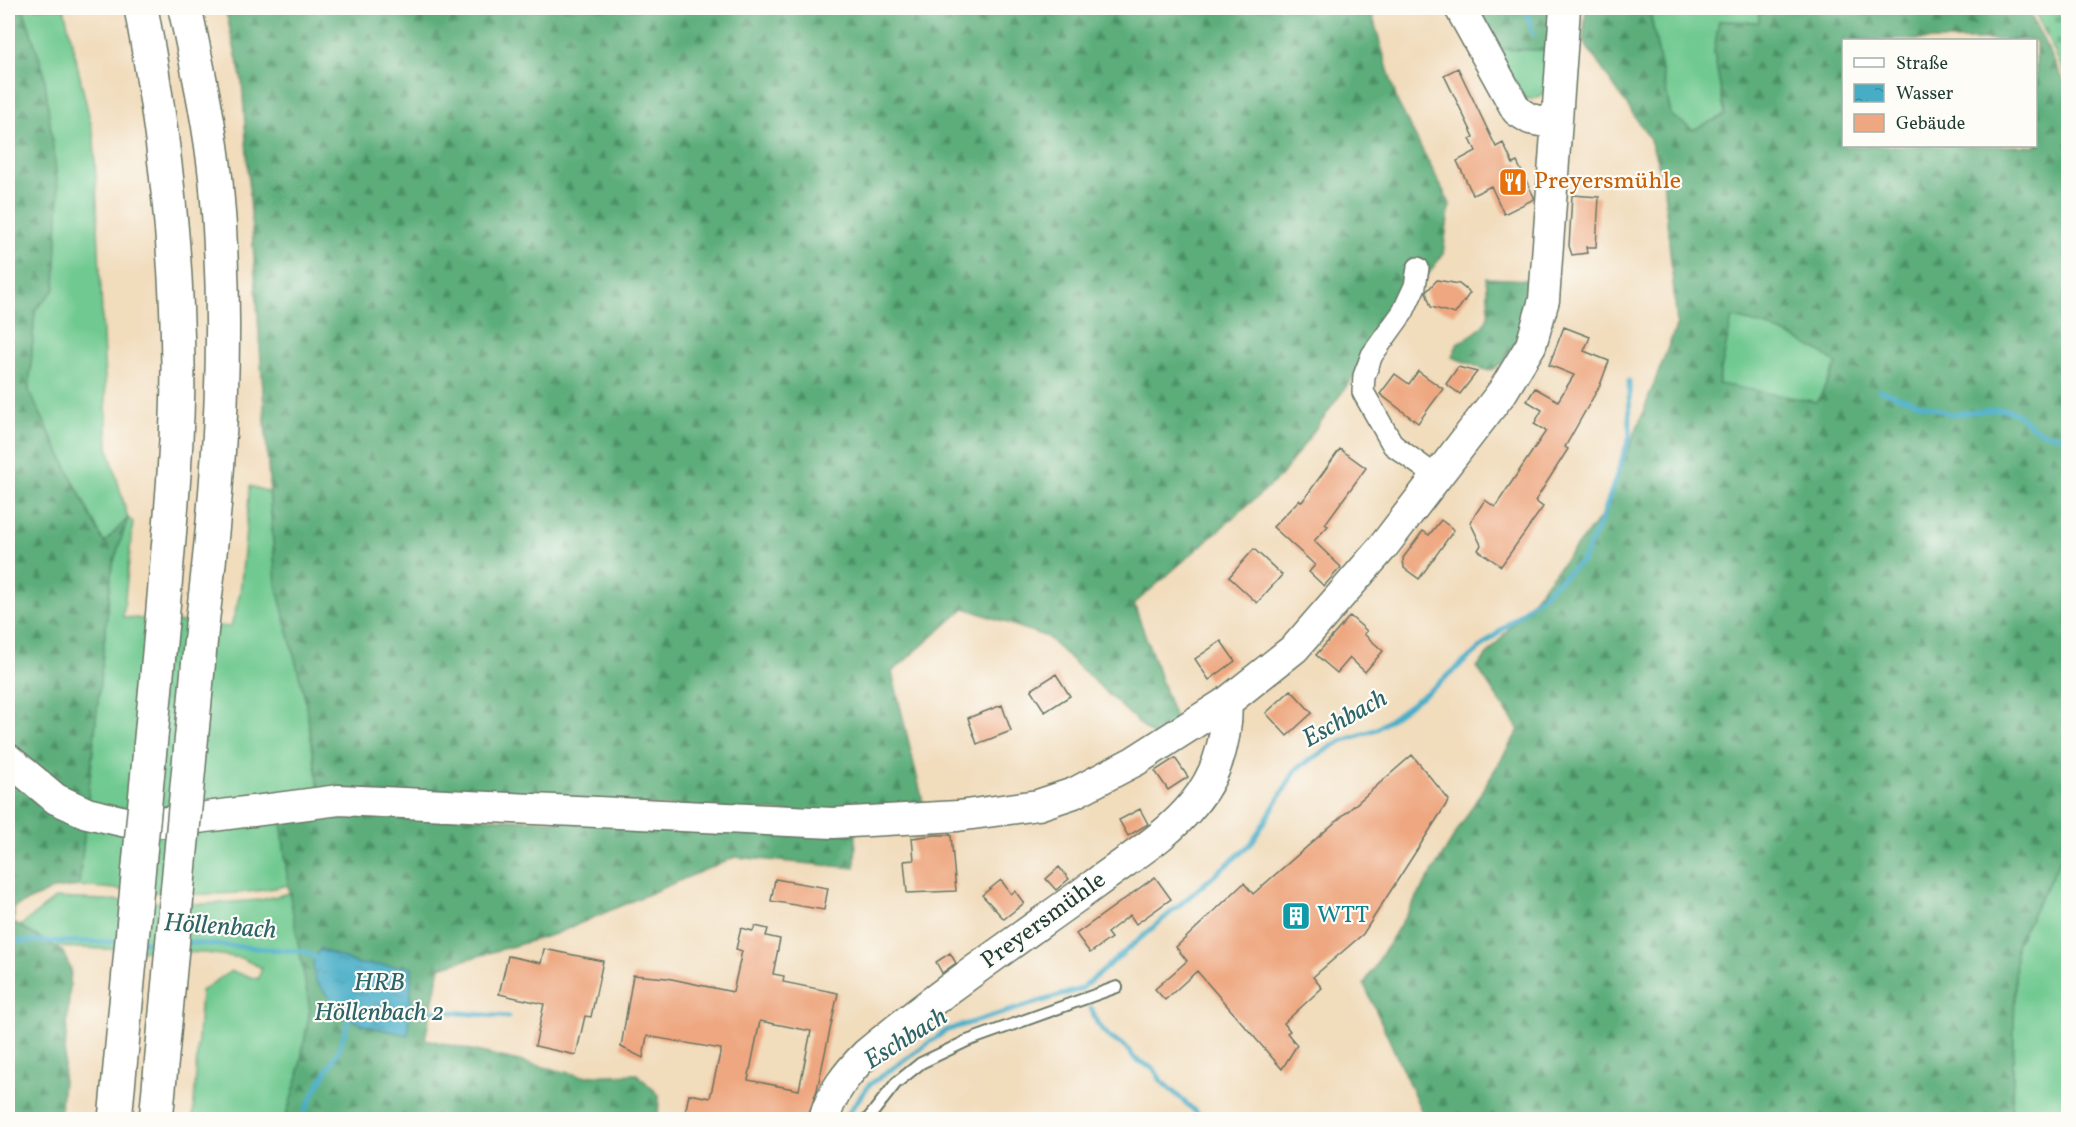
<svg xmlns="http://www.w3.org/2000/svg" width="2076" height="1127" viewBox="0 0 2076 1127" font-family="Vollkorn,serif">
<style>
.grass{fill:#6fc990;stroke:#478362;stroke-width:1.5}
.forest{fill:url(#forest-firs);stroke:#3d7557;stroke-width:1.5;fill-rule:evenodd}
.cemetery{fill:url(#cemetery-stones);stroke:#478362;stroke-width:1.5}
.water{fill:url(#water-ripples);stroke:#33757e;stroke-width:1.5}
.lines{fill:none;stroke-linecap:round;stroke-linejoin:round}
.stream{stroke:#47adc7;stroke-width:5}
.building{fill:#eea780;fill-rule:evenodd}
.lane-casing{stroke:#687564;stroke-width:14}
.street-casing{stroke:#687564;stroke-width:24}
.secondary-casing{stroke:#687564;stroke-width:33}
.highway-casing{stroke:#687564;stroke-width:36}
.lane{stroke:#fff;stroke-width:10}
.street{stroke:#fff;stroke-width:21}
.secondary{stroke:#fff;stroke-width:30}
.highway{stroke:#fff;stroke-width:33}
.highway-bridge-casing{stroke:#687564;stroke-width:36;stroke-linecap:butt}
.highway-bridge{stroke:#fff;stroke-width:33}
.labels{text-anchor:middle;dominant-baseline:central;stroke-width:4.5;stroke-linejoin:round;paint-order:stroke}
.food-label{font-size:24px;fill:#c56008;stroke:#fdfcf7;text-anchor:start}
.culture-label{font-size:24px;fill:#0d838f;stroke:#fdfcf7;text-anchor:start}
.street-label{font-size:24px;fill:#1f3d34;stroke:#fdfcf7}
.water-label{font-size:26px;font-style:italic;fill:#2d6467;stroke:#fdfcf7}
</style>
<defs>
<pattern id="forest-firs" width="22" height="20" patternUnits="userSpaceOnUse" patternTransform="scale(1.5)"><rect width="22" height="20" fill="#5bad7a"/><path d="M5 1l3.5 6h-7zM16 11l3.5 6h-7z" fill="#4b8e65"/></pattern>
<pattern id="cemetery-stones" width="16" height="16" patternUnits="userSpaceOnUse" patternTransform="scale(1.5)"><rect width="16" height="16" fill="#6fc990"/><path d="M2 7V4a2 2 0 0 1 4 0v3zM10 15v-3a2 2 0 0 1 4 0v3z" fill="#5ba476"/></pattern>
<pattern id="water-ripples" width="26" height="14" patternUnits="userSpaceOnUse" patternTransform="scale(1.5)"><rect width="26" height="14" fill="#47adc7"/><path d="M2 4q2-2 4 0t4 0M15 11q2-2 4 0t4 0" fill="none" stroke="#3b8ea2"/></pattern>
</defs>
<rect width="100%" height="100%" fill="#fdfcf7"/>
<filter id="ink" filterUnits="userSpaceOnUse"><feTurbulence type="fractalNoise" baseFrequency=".0167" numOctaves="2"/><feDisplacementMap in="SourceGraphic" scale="12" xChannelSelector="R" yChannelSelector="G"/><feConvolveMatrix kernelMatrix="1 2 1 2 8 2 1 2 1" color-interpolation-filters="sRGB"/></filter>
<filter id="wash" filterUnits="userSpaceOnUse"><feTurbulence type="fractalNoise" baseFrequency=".008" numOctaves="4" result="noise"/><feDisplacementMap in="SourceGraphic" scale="24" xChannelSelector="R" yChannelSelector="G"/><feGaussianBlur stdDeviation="1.35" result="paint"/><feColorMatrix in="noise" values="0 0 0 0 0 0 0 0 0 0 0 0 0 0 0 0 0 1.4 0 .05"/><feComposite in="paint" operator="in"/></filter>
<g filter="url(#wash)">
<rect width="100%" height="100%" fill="#f1dcbc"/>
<path class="grass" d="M23,8H64L94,137L108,447L128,518L133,522L123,617L231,627L240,593L250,486L269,492L276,584L305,698L319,791C249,800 154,822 87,802L112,567L127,520L104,543L29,391L35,310L55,288L44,73Z
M1649,8H1759V22L1719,21L1714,52L1725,115L1693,130L1671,115Z
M1492,49L1550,50L1546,90C1540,98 1534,101 1524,98Z
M1731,318C1766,323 1810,342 1837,364L1817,403L1718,384Z
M281,817L288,885C220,902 148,891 79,886L84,824Z
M2068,855V1119L2012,1112L2016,945L2062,857Z
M290,893L310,1010L298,1076L285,1119H193L201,991L231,971L258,979L262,968L241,958L206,953L55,947L20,926L56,898L206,904L260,900Z"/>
<path class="forest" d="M8,8H23L44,73L59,196L55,289L35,310L29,391L104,543L128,518L112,567L79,886L54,889L14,907V923L63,952L71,970L60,1120L8,1119Z
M225,8H1368L1373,18L1397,101L1450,204L1443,254L1281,476L1134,604L1176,721L1153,736L1047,637L965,608L892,672L923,802L880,816L319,791L305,698L276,584L242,81Z
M1469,8H1552L1550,50L1492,49Z
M1586,8H1649L1671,115L1693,130L1725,115L1714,52L1719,21L1759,22V8H2027L2064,81L2068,84V855L2062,857L2016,945L2012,1111L2067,1119H1425L1364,984L1519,730L1477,667L1604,513L1677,324L1663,179L1649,137L1583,41ZM2036,40V146H1844V40ZM1732,318C1766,323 1810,342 1837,364L1817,402L1718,384Z
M1486,278L1531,280L1527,324L1501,365L1489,371L1452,357L1458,343C1495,322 1490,319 1486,278Z
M332,812L856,833L855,868L735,857L555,934L440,967L425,1039L582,1076L637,1074L659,1095L658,1119H285L298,1076L310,1010L288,885L281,817Z"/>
<path class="cemetery" d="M2033,8H2068V79L2067,78Z"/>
<path class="water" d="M320,949L358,964L412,967L408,1035L363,1025L342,1014L315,980L313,962Z"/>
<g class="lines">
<path class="stream" d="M1525,8L1533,33
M1879,390L1952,414L2003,409C2027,415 2024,424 2040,431C2048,435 2059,436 2068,438
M8,941L120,942
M141,942H162
M183,942L306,952L321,961
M1091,1008L1097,1023L1110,1038L1125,1046L1135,1059L1154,1069L1161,1081L1205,1120
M426,1010L508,1017
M302,1120C310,1096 323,1078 335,1057C343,1043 346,1028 350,1013
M843,1120L869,1085L947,1030L1081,989L1251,844L1297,768L1339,742L1377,729L1437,685L1583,560L1603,516L1630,436L1629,381"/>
</g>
<g id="blocks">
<path class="building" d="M1458,68L1496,147L1503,143L1513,164L1517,162L1534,197V199L1504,214L1491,186L1473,195L1457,161L1476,151L1470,139L1474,137L1444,75Z
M1572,195L1599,197L1596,247H1586L1587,253L1572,255L1569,246Z
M1437,280L1459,284L1470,293L1455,314L1431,307L1426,292Z
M1564,327L1590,337L1584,351L1609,361L1600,385L1565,447L1568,449L1535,501L1543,507L1501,566L1478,550L1481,545L1470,522L1485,500L1495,507L1546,431L1534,424L1542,410L1527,401L1535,388L1558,401L1574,375L1549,365Z
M1458,367L1477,372L1460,394L1446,384Z
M1418,371L1443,389L1418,423L1380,394L1395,374L1409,384Z
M1340,449L1366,468L1325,524L1328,526L1314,541L1341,567L1324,586L1309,572L1315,565L1273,527L1299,500L1302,502Z
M1441,520L1454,530L1419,579L1404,568L1403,558L1423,531L1429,535Z
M1254,549L1282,575L1257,603L1229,577Z
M1350,616L1367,631L1364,634L1383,651L1365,672L1350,658L1337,673L1316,655Z
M1221,641L1235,661L1209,680L1195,659Z
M1056,674L1070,696L1045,712L1031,690Z
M1291,690L1312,713L1287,736L1266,713Z
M1002,705L1011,731L977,744L968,718Z
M1412,755L1449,800L1363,934L1313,977L1322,988L1284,1023L1290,1031L1287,1033L1297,1045L1282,1069L1197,971L1165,1000L1155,989L1187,961L1176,947L1244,883L1253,894Z
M1175,758L1188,777L1168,790L1155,771Z
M1140,809L1148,824L1128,836L1119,820Z
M935,835H951L956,891L907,893L904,861L914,860L912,838Z
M1059,867L1069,879L1056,890L1046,879Z
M1155,877L1171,899L1136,924L1130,915L1107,933L1111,938L1090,953L1076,934Z
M775,879L828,888L824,910L771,901Z
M1001,880L1011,894L1015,891L1024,903L1004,919L982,895Z
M755,926L768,929L766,936L780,939L773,974L784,976L783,982L838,993L817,1090L807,1119H684L689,1094L710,1098L721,1049L647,1036L643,1058L621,1047L633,975L667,978L733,992L742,951L736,949L741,928L753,931ZM760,1021L811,1031L799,1090L748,1080Z
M544,949L603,961L591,1017L585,1016L576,1055L535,1046L544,1004L499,994L508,956L541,963Z
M950,953L956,963L942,973L936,962Z"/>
</g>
</g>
<g filter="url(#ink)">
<use href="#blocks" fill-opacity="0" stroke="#687564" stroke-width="1.5"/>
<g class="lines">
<g class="lane-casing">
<path id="lane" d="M867,1120L896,1083L921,1063L967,1041L1117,987"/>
</g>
<g class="street-casing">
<path id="street" d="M1418,268L1415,286L1403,312L1372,355L1364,376L1363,392L1393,445L1437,477"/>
</g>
<g class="secondary-casing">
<path id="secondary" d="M1460,8L1517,111L1530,119L1556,124
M8,759L56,799L87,813L130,823L167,822L339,800L833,823L958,816L1038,805L1074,793L1135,761L1227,702L1295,648L1382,548L1503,391L1531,345L1544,300L1565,8
M824,1120C831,1093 847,1073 866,1054C938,994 1016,941 1092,886C1126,860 1167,837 1194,803C1218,774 1227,740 1227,702"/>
</g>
<g class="highway-casing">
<path id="highway" d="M141,8C163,125 177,246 178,366C178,451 169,536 162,621
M185,8C197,65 210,123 216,182C230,330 220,477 202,625"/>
</g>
<use href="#lane" class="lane"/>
<use href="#street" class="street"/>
<use href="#secondary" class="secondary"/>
<use href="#highway" class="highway"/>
<g class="highway-bridge-casing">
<path id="highway-bridge" d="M115,1120L162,621
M156,1120L202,625"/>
</g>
<use href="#highway-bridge" class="highway-bridge"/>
</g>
</g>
<defs>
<g id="restaurant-square" transform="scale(1.5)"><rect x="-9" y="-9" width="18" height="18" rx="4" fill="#e8710a" stroke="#fdfcf7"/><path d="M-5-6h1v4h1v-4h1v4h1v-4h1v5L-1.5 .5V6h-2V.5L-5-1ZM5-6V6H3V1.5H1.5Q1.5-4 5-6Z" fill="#fff"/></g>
<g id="building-square" transform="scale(1.5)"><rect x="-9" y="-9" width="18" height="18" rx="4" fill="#0f9aa8" stroke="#fdfcf7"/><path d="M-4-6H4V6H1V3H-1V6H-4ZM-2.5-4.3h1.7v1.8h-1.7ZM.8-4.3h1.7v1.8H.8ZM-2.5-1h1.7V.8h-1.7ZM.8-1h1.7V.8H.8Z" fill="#fff"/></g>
</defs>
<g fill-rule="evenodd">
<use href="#restaurant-square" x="1513" y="182"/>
<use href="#building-square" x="1296" y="916"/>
</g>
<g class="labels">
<g class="food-label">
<text x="1534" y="182">Preyersmühle</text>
</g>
<g class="culture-label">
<text x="1317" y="916">WTT</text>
</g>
<g class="street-label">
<text transform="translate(1044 921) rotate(-36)">Preyersmühle</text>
</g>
<g class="water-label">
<text transform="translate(1345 719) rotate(-29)">Eschbach</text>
<text transform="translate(220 927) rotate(4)">Höllenbach</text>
<text x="379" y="983">HRB<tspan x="379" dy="30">Höllenbach 2</tspan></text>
<text transform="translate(906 1039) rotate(-32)">Eschbach</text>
</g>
</g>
<rect width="2076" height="1127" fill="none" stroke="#fdfcf7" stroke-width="30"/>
<rect x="1842" y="39" width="195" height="108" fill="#fdfcf7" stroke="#a4b0a9" stroke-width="1.5"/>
<rect x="1854" y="58" width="30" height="9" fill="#ffffff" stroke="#a4b0a9" stroke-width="1.5"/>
<text x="1896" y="69" font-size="18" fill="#1f3d34">Straße</text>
<rect x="1854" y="84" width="30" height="18" fill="url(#water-ripples)" stroke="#a4b0a9" stroke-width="1.5"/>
<text x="1896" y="99" font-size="18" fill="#1f3d34">Wasser</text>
<rect x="1854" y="114" width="30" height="18" fill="#eea780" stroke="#a4b0a9" stroke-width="1.5"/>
<text x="1896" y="129" font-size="18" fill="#1f3d34">Gebäude</text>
</svg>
